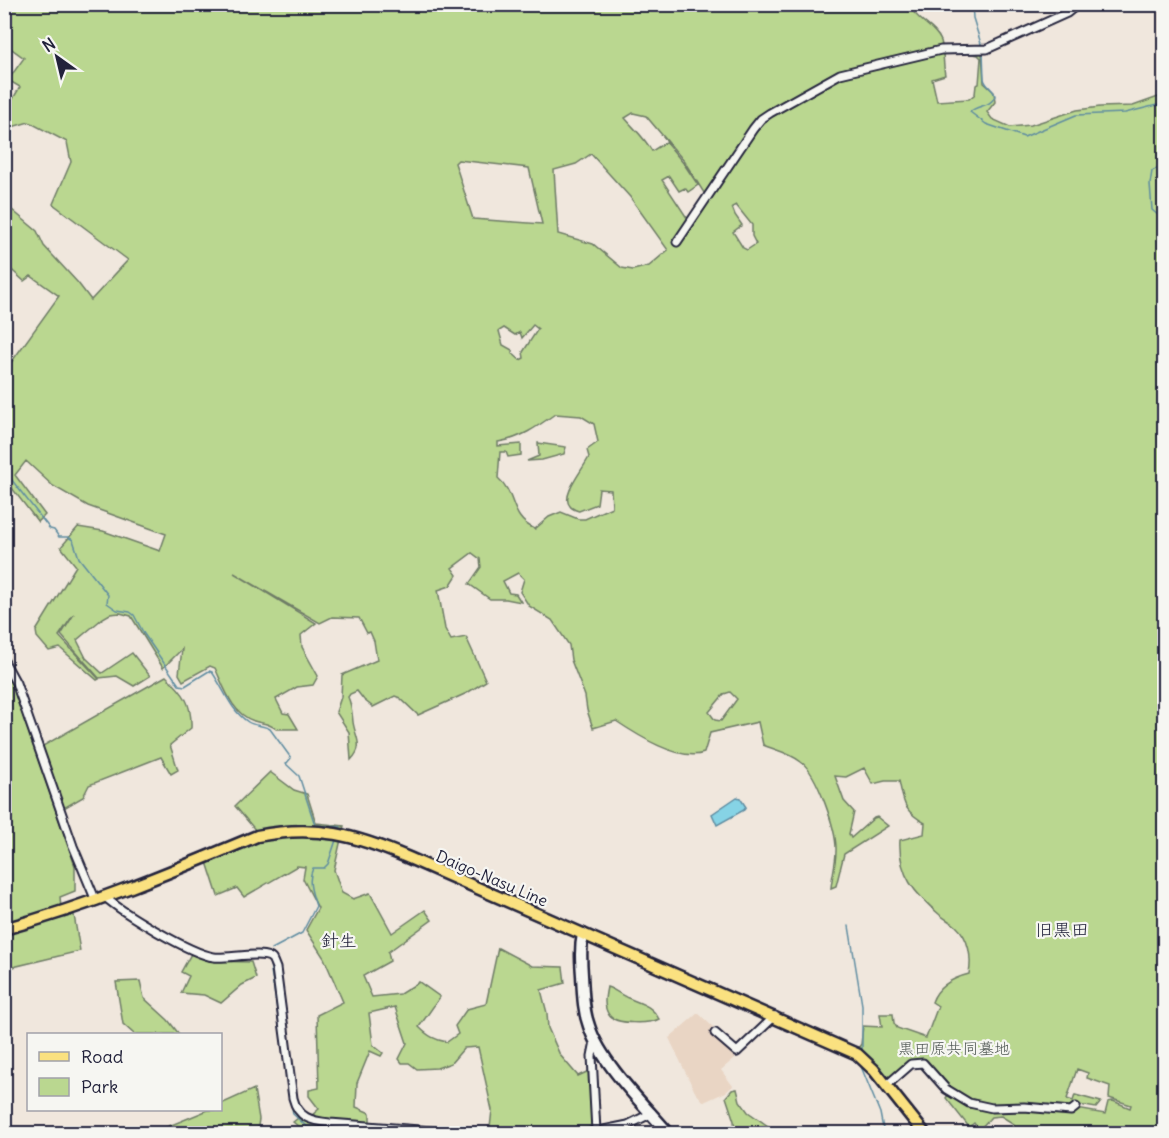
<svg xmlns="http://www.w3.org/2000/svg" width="1169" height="1138" viewBox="0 0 1169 1138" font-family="Delius,'Klee One',sans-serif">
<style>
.built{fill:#e9d5c4}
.green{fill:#bad790;stroke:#6e7c66;stroke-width:1.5;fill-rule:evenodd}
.water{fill:#86d3e5;stroke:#5e8ca1;stroke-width:1.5}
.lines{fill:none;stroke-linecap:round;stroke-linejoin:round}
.stream{stroke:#5e8ca1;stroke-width:1.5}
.street-casing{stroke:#22223b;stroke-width:11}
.secondary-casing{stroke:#22223b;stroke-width:15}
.primary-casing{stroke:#22223b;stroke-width:15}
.street{stroke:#f6f6f2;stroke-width:7}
.secondary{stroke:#f6f6f2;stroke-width:10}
.primary{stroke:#fae180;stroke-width:10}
.labels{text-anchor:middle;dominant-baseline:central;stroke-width:4.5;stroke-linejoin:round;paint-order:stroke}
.street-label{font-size:16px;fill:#22223b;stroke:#f6f6f2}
.park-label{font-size:16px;fill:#505854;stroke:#f6f6f2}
.neighbourhood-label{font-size:18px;fill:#22223b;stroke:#f6f6f2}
</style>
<rect width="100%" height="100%" fill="#f0e7dd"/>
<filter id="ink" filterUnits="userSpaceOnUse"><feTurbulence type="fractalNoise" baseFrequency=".0167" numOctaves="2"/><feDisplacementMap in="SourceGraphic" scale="12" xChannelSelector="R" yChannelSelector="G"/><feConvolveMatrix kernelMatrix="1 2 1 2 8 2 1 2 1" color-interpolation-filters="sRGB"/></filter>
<g filter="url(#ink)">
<path class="built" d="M698,1013L741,1053L721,1070L733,1086L726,1092L704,1102L695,1092L669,1038Z"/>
<path class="green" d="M5,5H909C916,21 935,26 941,41C944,51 943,65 945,75L932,79L937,101L969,99L975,94L976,85L979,84L981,58L978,55L963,52H982L984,83L994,92L995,102L987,112L992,119L1010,127L1031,125L1077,110L1100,107L1133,106L1161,96H1164V175L1161,189L1164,206V1133H1014V1124L1001,1116L991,1117L979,1130L974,1123L969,1127L946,1098L952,1089L946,1085L925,1059C908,1057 900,1068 889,1079L871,1059L850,1046L859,1047L861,1044L863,1026L882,1027L880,1014H893L894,1023L897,1028L926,1038L938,1006L932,1002C938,985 953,978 969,974C972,958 969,938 956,926C951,922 945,919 940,915C915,894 898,875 900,840L924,834L925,823C903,811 904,803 899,781H885L873,784L864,768L846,777L835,776L844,801L854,812L849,834L851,838L874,818L877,817L888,826L844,854L836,886L831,888C832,876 836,863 836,851C837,831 817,773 801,762C790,753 775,750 763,745L758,722L710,733L704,753C679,762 637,735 616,721L593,728L587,710L585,696L571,660L569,645L552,620L529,606L520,592L524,579L518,573L503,581L509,593L516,594L521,602L506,599H490L469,584L481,567L480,559L472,553L452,568L457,575L450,586L438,590L445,629L451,640L466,637L486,681L467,693L418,715L400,698L395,696L373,707L364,700L357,691L350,694L348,697C352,706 352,713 353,722C355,737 365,746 351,760L349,732L336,712L341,697L342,675L377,660L374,641L370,632L367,633L359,618L332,617L320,623L234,573L316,623L301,635L302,647L318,676L313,685L297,687L276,699L283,713L289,714L298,729H276C269,723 263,724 254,721C232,714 224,687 215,668L210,666L183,681L179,674L182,649L163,668L131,616L120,613L110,614L103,618L77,640L86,658L102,673L132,653L150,676L134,686L117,676L99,678L61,635L74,614L59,636L99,679L97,680L60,648L49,651L37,637L36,631L76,566L61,547L78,527L103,531L160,551L166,534L88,506L53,486L26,461L15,475L45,515L38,522L5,479V371L59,296L31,276L24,281L5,264V204L37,231L44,246L78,283L91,300L128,260L53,204L71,162L67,142L29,122L5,129V112L20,87L8,80L24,58L5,44ZM633,113L646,116L684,161L706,196L689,221L662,180L669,176L679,191L685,188L688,192L698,185L684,164L666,142L652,151C643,136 636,131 625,118ZM591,154L630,197L668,250L649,266L633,270L622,268L593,244L558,234L554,170L576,164ZM458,160L529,168L542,224L473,219L455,163ZM736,205L752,225V236L756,244L747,250L743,248L733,232L742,225L735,215L732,207ZM533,325L538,329L523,352L524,358L520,360L512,353V350L503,345L499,331L504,328L515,335L520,332L522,338ZM555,414L581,416L594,424L598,442L587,450L589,457C584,468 560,496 570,506C572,509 576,510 579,511L597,504L599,489L611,490L612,507L585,519H578L561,512L549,517L535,529C509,518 517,494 498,478L500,452H506L508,457L521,455V444L498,446V442C520,439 537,427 555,414ZM730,692L737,699L721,721L715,720L709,712L724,694ZM1077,1069L1088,1073L1087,1078L1110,1086L1109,1098L1131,1105L1130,1108L1113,1101L1108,1102L1105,1114L1071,1108L1074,1104L1096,1108L1101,1102L1075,1095L1073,1101L1067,1099Z
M538,443L566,447L564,454L542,460L527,461L539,456Z
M8,673L75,866V891L60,897L61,908L5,922L4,676Z
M166,676C184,693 192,703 191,728L170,745L178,770L171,774L161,757L89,785L83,797L64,808L41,747Z
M270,772L294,790L307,794L316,823L344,826L334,870L342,893L353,899L370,893L392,933L425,910L432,920L388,952L390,961L363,976L372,997L400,994L419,982L440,997L419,1027C428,1036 435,1040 447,1042L458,1034L455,1026L467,1009L486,1004L498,948L532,966L563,967L565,983L541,990L547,1013L548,1028L560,1055L578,1076L589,1071L593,1123L587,1130C561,1135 516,1138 490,1128L492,1110L478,1047L464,1048L451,1063L437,1068L417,1069L409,1063H402L399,1059L407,1043L395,1007L369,1013L373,1045L383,1053L381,1056L370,1051L357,1083L356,1107L370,1113V1123L366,1133C345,1133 308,1138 293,1122L306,1112L312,1115L319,1109L309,1096V1090L319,1088L317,1015L343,1002L324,958L306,930L318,908L303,879L305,867L297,866L244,897L237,888L218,896L207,862L257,832L235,806Z
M74,915L80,951L9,968L5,981V933Z
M191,954L210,961L251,962L256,978L242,985L221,1003L204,995L181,993L189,976L181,972Z
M140,981L144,998L168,1020L179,1034H134L123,1024L116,982Z
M607,987C614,989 621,995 628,998C642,1004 651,1005 659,1019C650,1024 615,1025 609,1015C603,1006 605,997 607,987Z
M254,1089L259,1119L257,1133H152L208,1110H220L221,1104Z
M737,1089L740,1101L748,1112L771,1128L798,1127L803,1133H735L734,1121L726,1097L732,1090Z"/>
<path class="water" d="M737,797L740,798L746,807L744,810L717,825L712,814Z"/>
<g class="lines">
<path class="stream" d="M972,4L973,18L982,47
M983,52L984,79C986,87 994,89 995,96C990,108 978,104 970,112L986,124L1024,137L1076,115L1125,113L1157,105L1164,106
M1164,165L1152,171L1150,184L1152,210L1164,220
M4,470L50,529L54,530L59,537H68L73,540L79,558L108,595L107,603L117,610L130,612L134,615L144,634L179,685L185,686L209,671L212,672C224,689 230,710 248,722C254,726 263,725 270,729L291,758L286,764L299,776L315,825L341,827
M849,926L862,1005V1051
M272,949L302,933L316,906C312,893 307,881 313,868H324L328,864L336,840
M270,964L293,1114L307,1127L358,1134
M860,1064L880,1113L884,1134"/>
<g class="street-casing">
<path id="street" d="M677,242L753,129L761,119L770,113L840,74L941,50L987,49L1067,13L1078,4
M4,661L16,683L73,846L96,901
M105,897C123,913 191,954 214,957C227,959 265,950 272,959C273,960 275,966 276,968L293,1098C298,1118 311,1121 330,1123L470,1134
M715,1033L737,1052L775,1016
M595,1041L592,1056L596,1131
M887,1085L911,1064L923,1063L946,1089L969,1103L992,1108L1024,1107L1071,1111L1076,1107
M584,1134L628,1125L652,1113"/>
</g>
<g class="secondary-casing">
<path id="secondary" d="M583,934C580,948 581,961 582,975C583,992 583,1010 589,1026C600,1062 644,1105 669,1134"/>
</g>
<g class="primary-casing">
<path id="primary" d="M4,929C92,905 173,871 257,836C316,824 355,835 409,858L857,1054L874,1070L925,1134"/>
</g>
<use href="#street" class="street"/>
<use href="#secondary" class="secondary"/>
<use href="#primary" class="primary"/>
</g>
</g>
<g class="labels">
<g class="street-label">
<text transform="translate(492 878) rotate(23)">Daigo-Nasu Line</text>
</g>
<g class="park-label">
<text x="954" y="1048">黒田原共同墓地</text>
</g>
<g class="neighbourhood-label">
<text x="1062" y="929">旧黒田</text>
<text x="339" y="940">針生</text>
</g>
</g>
<rect width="1169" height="1138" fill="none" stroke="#f6f6f2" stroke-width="24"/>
<rect x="12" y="12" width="1145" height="1114" fill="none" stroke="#22223b" stroke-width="2" filter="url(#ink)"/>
<rect x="27" y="1033" width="195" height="78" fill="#f6f6f2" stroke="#a1a1a9" stroke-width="1.5"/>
<rect x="39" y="1052" width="30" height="9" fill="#fae180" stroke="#a1a1a9" stroke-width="1.5"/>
<text x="81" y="1063" font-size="18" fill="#22223b">Road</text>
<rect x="39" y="1078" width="30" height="18" fill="#bad790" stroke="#a1a1a9" stroke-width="1.5"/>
<text x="81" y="1093" font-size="18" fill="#22223b">Park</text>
<g transform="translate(57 57) rotate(326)" stroke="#f6f6f2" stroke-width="4.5" paint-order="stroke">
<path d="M0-4.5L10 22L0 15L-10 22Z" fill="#22223b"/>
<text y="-9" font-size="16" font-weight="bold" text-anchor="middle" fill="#22223b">N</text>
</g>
</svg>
